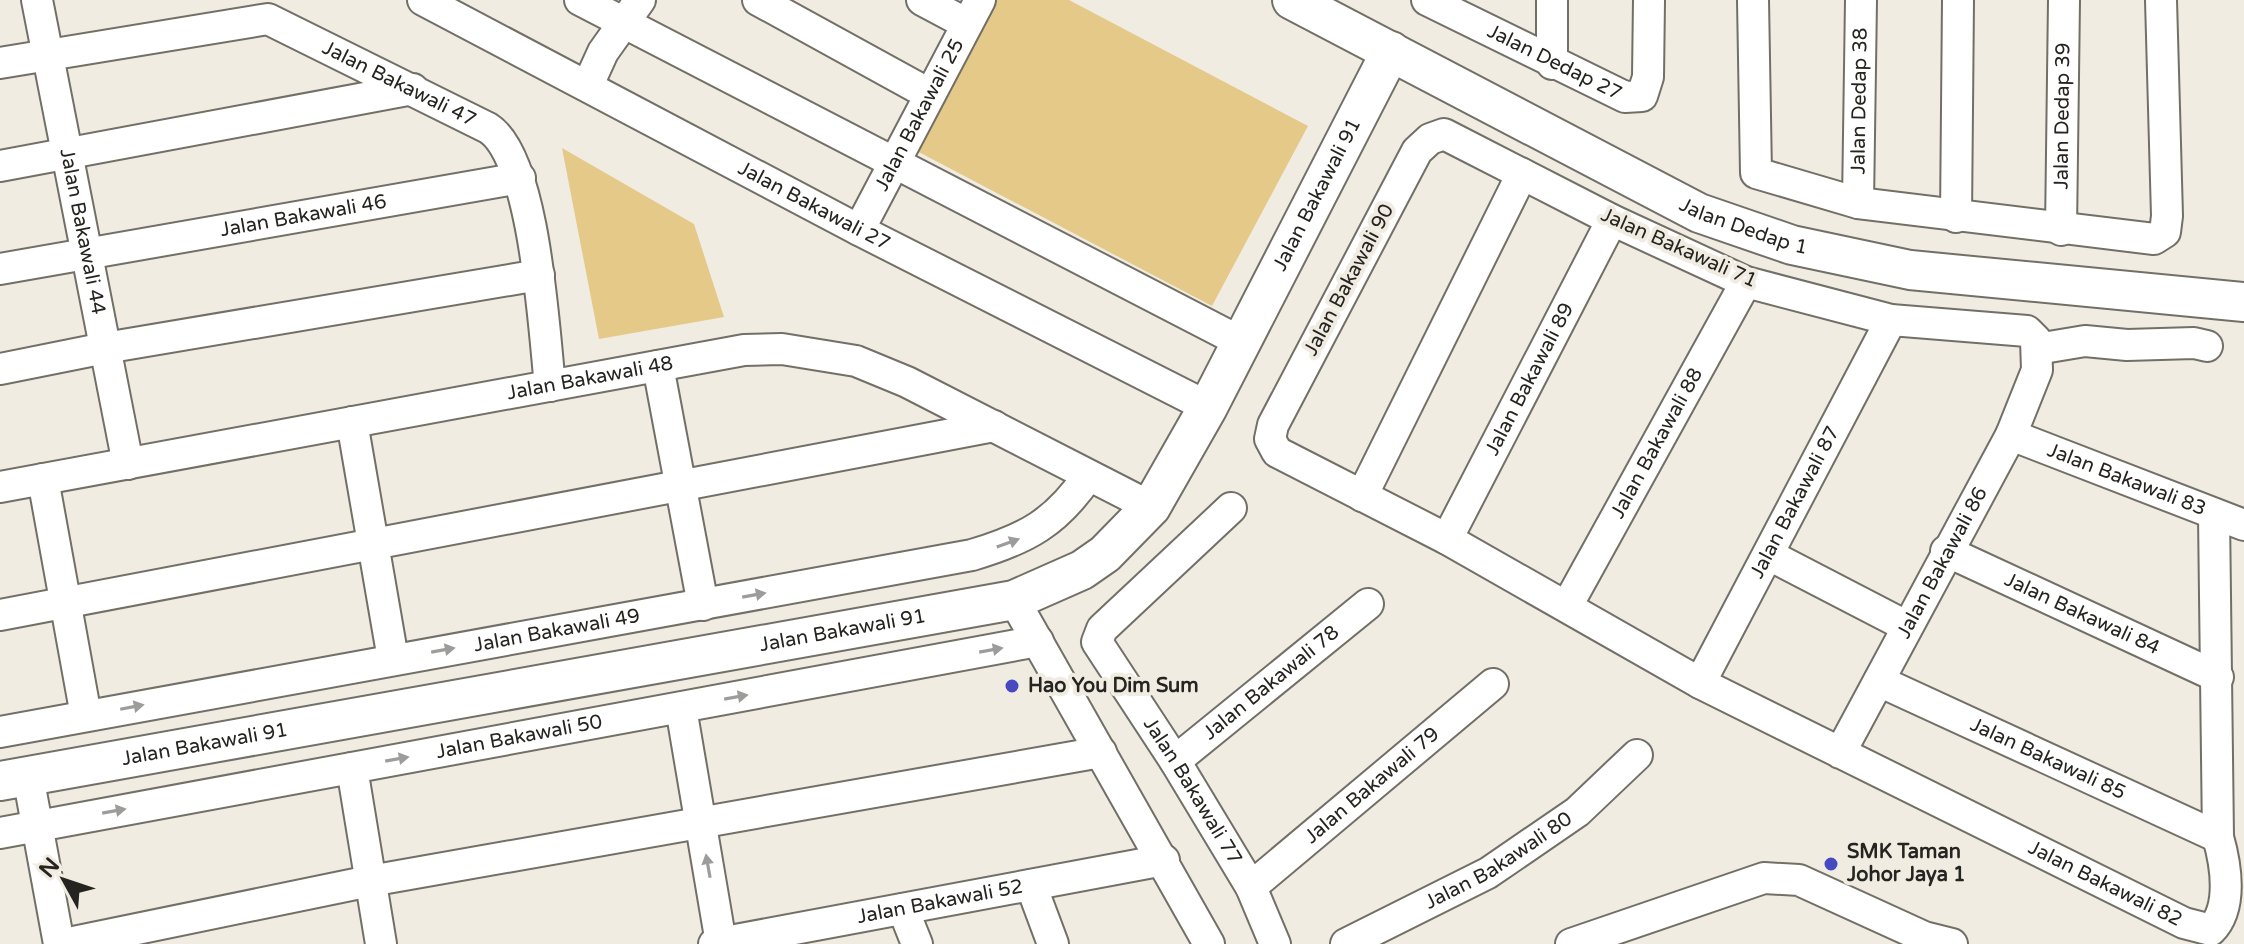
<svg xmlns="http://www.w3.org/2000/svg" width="2244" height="944" viewBox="0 0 2244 944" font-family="'Varela Round',sans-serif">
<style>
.green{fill:#e5c988}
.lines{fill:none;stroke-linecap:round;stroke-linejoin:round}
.minor-casing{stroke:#726f66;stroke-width:34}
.major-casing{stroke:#726f66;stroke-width:42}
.minor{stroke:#fff;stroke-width:30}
.major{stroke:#fff;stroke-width:38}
.oneway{fill:#9d9c9b}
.poi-dot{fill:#4649bf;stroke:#f0ece2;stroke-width:3}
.labels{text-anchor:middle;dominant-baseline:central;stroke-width:8;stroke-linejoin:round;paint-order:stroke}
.street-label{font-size:20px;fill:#252420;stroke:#f0ece2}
.poi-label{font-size:20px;font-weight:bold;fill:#252420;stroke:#f0ece2;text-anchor:start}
</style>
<rect width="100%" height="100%" fill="#f0ece2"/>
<path class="green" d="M992,0H1069L1308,126L1212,306L913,149Z
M562,148L694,224L724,317L599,339Z"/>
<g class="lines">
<g class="minor-casing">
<g id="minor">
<path id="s1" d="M37,0L128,464"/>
<path id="s2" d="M423,0L859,230L1208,407"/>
<path d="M580,0L1241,342"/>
<path d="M758,0L929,94"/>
<path d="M922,0L967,24"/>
<path id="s3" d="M1427,0L1625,97L1642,96L1648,77L1649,0"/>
<path d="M1552,0V64"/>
<path d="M1753,0L1756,173L1858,203L2154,239L2165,232L2167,216L2161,0"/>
<path id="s4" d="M0,63L268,19L488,128C535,157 544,331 550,386"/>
<path d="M588,85L603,52L640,0"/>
<path d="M0,166L413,89"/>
<path id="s5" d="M1858,203L1861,0"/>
<path d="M1956,217L1958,0"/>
<path id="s6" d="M859,230L980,0"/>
<path id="s7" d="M2061,230L2064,0"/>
<path id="s8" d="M0,269L520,178"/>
<path d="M2037,349L2085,341L2127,345L2194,343L2207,346"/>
<path d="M658,366L703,605"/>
<path d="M0,369L105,348L539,275"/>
<path d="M352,422L393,659"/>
<path id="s9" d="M2011,435L2244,525"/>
<path d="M43,479L86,716"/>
<path id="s10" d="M0,487L744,350L782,349L856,361L907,382L1151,507"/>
<path d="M1362,496L1522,174"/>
<path id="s11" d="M1231,508L1102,629L1097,642L1175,761L1251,887L1275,944"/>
<path id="s12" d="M1447,539L1612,220"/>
<path id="s13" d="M1946,551L2218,677"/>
<path d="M1769,555L1906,626"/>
<path d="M1014,600L1209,944"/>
<path id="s14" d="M1567,606L1746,282"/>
<path d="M0,615L994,426"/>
<path id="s15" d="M1879,681L2218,837"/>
<path id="s16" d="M1700,683L1891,320"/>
<path d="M681,708L721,943"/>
<path id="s17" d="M0,732L972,555C1026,539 1056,523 1088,476"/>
<path id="s18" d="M1840,753L2011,435L2037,370L2036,340L2027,331L1891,320L1746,282L1612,220L1444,134L1430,139L1417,151L1273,425L1270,439L1277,452L1447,539L1700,683L2184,923L2211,930C2233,908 2226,865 2218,837L2214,515"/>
<path id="s19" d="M1175,761L1368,604"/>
<path d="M352,768L381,944"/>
<path d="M28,776L59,944"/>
<path id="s20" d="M0,833L1038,641"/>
<path d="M1031,885L1053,944"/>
<path id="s21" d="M1251,887L1493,684"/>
<path d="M903,909L917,944"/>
<path d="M64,944L370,881L1101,752"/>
<path id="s22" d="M714,944L1164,860"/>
<path id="s23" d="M1346,944L1488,873L1577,812L1637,755"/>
<path d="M1571,944L1764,878L1799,880L1924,937L1952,944"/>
</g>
</g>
<g class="major-casing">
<g id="major">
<path id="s24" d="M1292,0L1699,213L1792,245L1910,270L2244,302"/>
<path id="s25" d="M0,781L1014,600L1082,570L1105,554L1151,507L1208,407L1391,51"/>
</g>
</g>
<use href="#minor" class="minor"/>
<use href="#major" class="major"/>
</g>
<defs><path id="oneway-solid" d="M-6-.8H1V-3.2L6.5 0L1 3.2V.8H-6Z" transform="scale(2)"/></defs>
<g class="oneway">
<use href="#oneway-solid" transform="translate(1008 543) rotate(-20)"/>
<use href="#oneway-solid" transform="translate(754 595) rotate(-10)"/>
<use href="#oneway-solid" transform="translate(443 650) rotate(-10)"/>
<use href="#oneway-solid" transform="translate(991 650) rotate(-10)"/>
<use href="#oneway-solid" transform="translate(736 697) rotate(-10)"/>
<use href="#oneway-solid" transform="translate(132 707) rotate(-11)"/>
<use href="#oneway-solid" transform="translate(397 759) rotate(-10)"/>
<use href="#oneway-solid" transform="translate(114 811) rotate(-10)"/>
<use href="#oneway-solid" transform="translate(708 866) rotate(-100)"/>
</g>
<g class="poi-dot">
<circle cx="1012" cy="686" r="8"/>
<circle cx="1831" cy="864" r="8"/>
</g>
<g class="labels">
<g class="street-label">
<text stroke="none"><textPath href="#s3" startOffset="142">Jalan Dedap 27</textPath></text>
<text stroke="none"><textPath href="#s4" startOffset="418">Jalan Bakawali 47</textPath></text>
<text stroke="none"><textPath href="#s5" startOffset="102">Jalan Dedap 38</textPath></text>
<text stroke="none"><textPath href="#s6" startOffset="130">Jalan Bakawali 25</textPath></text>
<text stroke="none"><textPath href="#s7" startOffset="114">Jalan Dedap 39</textPath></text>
<text stroke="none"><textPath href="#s25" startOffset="1552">Jalan Bakawali 91</textPath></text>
<text stroke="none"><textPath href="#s2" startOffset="442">Jalan Bakawali 27</textPath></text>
<text stroke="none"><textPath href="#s8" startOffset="308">Jalan Bakawali 46</textPath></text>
<text stroke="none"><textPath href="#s24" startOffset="506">Jalan Dedap 1</textPath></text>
<text stroke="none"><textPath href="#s1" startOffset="236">Jalan Bakawali 44</textPath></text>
<text transform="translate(1679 248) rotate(24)">Jalan Bakawali 71</text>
<text transform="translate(1349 280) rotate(-62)">Jalan Bakawali 90</text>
<text stroke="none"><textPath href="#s10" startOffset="600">Jalan Bakawali 48</textPath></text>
<text stroke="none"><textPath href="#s12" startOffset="180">Jalan Bakawali 89</textPath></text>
<text stroke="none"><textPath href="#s14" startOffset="186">Jalan Bakawali 88</textPath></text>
<text stroke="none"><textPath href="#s9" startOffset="124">Jalan Bakawali 83</textPath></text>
<text stroke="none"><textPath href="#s16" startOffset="204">Jalan Bakawali 87</textPath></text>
<text stroke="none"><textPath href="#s18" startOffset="216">Jalan Bakawali 86</textPath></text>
<text stroke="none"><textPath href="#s13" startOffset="150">Jalan Bakawali 84</textPath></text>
<text stroke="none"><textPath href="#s17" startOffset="566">Jalan Bakawali 49</textPath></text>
<text stroke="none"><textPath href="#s25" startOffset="856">Jalan Bakawali 91</textPath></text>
<text stroke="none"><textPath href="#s19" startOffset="124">Jalan Bakawali 78</textPath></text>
<text stroke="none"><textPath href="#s20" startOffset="528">Jalan Bakawali 50</textPath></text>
<text stroke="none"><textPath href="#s25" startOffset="208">Jalan Bakawali 91</textPath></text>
<text stroke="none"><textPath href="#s15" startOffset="186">Jalan Bakawali 85</textPath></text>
<text stroke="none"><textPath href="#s21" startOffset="158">Jalan Bakawali 79</textPath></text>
<text stroke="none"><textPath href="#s11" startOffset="368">Jalan Bakawali 77</textPath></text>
<text stroke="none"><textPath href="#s23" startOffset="174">Jalan Bakawali 80</textPath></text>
<text stroke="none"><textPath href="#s18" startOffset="2402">Jalan Bakawali 82</textPath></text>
<text stroke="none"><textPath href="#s22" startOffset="230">Jalan Bakawali 52</textPath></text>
</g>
<g class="poi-label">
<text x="1028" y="686">Hao You Dim Sum</text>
<text x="1847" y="852">SMK Taman<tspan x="1847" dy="23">Johor Jaya 1</tspan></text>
</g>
</g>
<g transform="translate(64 880) rotate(310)" stroke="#f0ece2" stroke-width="6" paint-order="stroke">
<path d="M0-6L14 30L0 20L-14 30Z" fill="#252420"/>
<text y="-12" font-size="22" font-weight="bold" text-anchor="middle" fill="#252420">N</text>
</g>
</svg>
